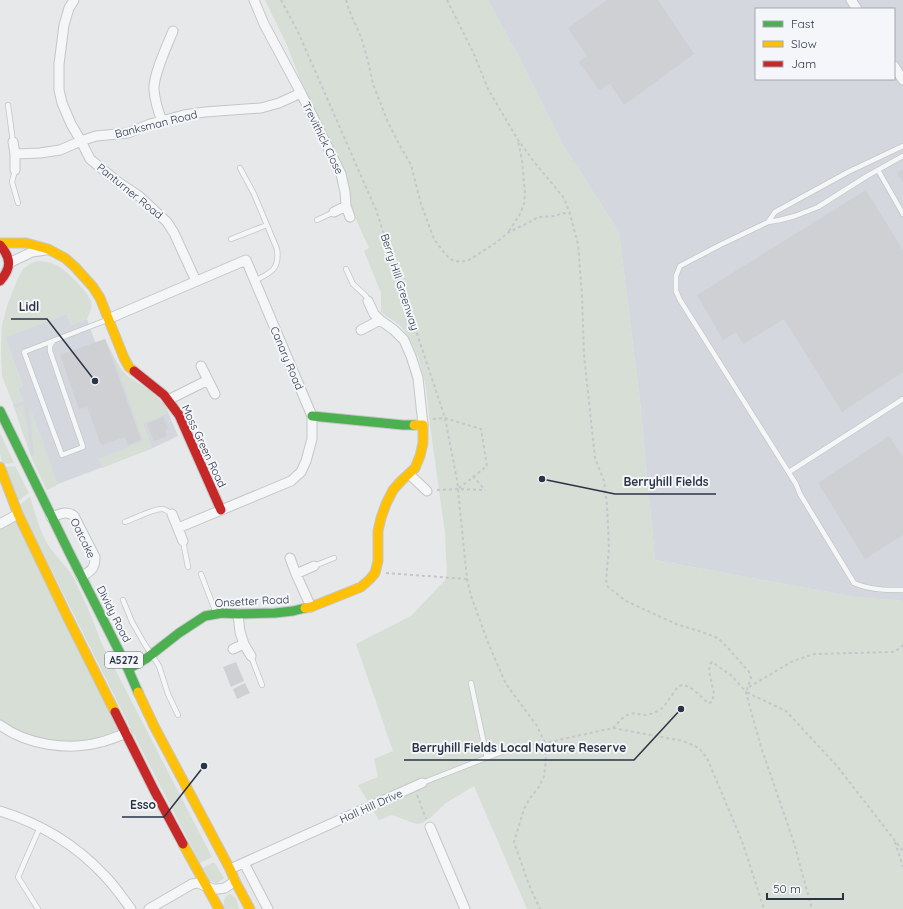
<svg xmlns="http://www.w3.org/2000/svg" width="903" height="909" viewBox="0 0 903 909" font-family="Quicksand,sans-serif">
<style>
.built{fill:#d4d7dd;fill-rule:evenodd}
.green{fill:#d6ded6}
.building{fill:#ced0d3}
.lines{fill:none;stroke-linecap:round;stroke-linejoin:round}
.lane-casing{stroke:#c4c6c8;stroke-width:6}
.street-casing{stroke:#c4c6c8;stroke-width:11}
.fast-casing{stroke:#c4c6c8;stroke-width:11}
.slow-casing{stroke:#c4c6c8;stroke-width:11}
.jam-casing{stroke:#c4c6c8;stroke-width:11}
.path{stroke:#c5c6ca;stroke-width:2;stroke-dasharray:3 3;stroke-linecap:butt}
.lane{stroke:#f5f6f7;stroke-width:4.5}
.street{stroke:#f5f6f7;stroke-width:9}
.fast{stroke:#4caf50;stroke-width:9}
.slow{stroke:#ffc107;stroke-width:9}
.jam{stroke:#c62828;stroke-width:9}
.labels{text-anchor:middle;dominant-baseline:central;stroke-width:4;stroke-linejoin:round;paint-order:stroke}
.shield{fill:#f4f6f9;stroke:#676e7b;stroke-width:1}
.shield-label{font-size:10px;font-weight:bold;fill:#2b3445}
.street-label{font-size:11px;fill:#2b3445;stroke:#f4f6f9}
.leader{fill:none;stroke:#2b3445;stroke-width:1.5}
.callout-dot{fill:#2b3445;stroke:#f4f6f9;stroke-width:1.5}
.callout-label{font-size:12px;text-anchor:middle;font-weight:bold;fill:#2b3445;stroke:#f4f6f9;stroke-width:4;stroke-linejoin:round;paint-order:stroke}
</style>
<rect width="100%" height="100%" fill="#e6e8ea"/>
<path class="built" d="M488,0H903V601L855,597L655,560L640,401L619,232L561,142L514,48ZM756,9H894V79H756Z
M67,314L71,325L87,319L95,342L105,339L114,357L120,368L127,376L150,391L165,405L178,436L153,448L58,484L47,490L31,456L13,404L23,401L18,388L23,386L5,337Z"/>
<path class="green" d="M265,0H488L514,48L561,142L619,232L640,401L655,560L855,597L903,601V909H527L474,786L446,803L430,818L422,823L416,824L392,815L379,820L358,785L378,777L374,759L393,751L356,644L411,616L447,578L445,533L430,425L426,387L419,359L411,341L401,326L381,312V293L364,251L369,248L349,204L286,43Z
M37,261C44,261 50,262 56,265C65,269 88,292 91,301C93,308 89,314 87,319L71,325L67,314L5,337L23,386L18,388L23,401L13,404L2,376L1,349L2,325L7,306L17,280L23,269L30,264Z
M114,357C117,363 121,370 126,375C130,378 134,380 137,383C151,392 161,398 169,413L143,424L153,448L102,468L98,459L143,441Z
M29,404L58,484L47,490L31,456L34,454Z
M24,405L31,453L15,408Z
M0,433L14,463L3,464L0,454Z
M15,466L29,493L18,501L5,467Z
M30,497C35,512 39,529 47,543C54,555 66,565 73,577C84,598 93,620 101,642L212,857L200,863L129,725L19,505Z
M18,514L127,733L113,739L51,745L0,725V528Z
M214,862L224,878L217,883L210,881L203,868Z
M230,894L236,898L239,909H224C223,902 224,897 230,894Z"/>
<path class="building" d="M607,0H658L694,54L624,105L610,84L599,90L579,62L587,56L568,28Z
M903,169V183L897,173Z
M866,190L903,250V372L842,412L784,319L743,344L736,332L723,340L697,295Z
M105,339L141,440L128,445L125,437L101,445L87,407L79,409L60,355Z
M163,417L169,429L165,431L167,436L154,441L147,424Z
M889,436L903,457V535L865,559L818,483Z
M236,662L244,681L231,687L223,667Z
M245,683L250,693L237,699L233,689Z"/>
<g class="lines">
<g class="lane-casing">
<path id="lane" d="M8,105L13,142
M903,156L867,176L818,207L795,216L780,220L768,222L720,245L680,266L676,276V291L680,300L796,484L800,494L854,583C870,590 886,590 903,590
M240,168L254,194L277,249C280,269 271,273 254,281
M15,170L12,182L18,203
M878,170L903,214
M317,220L334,212
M768,222L775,212L848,172L903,146
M231,239L267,225
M346,269L353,284L366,296L368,301
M53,341L50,346V351L83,447L62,455L24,352L107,320
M789,472L903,399
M125,522C134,519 154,508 163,509C167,510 169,512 172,514
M183,541L188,567
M314,566L334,558
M201,574L216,613
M123,600L132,622L144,643L159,666L168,694L178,715
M251,656L262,685
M471,683L487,758
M422,783L514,747
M38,909L18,877L40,827"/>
</g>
<g class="street-casing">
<path id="street" d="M74,0L69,8L64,25L59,64V90L62,103L71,124L81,141L90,159L118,182L139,196L167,222L174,233L196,281
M254,0L264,24L301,93L341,174L345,192L346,206L334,212
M851,0L857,9
M894,66L903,80
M162,121C158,111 155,101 154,90C153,75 167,46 173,31
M13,142L15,154
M15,170V154L40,153L60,150L81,141L96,136L128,133L150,124L184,115L205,112L261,108L279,103L301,93
M346,206L350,217
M9,263L32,252L46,250
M368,301L374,314L380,320L394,330L404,340L411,356L418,378L423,425
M108,319L246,260L312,416V439L306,461L301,472L291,481L178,528
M361,330L380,320
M201,366L215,394
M168,400L208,380
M409,474L427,491
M172,514L183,541
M51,517C60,514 67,510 74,516L95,557C95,569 91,571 81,577
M0,524L18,514
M290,558L296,574L311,607
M296,574L314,566
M238,614L240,632L244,644L251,656
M233,649L244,644
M0,725C27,745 68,751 101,742C110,740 118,736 127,733
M0,811C39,823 76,845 104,875C114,885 122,897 131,909
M430,827L465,909
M244,863L268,909
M230,869L422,783
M149,909L192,884L198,883L213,889H218L225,888L235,881"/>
</g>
<g class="fast-casing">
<path id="fast" d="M0,411L69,552L128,669L138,692
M312,416L403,425H414
M128,669L147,658L179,633L205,616L222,613L238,614L275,613L293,611L305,608"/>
</g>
<g class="slow-casing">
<path id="slow" d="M0,243H26L48,249L65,258L75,267L93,287L100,298L124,358L129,367L134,371
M0,467L18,514L67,616L115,712
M305,608L311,607L361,587L370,579L375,573L378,561V531L381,518L386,504L393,490L401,481L415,468L420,456L423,443V425H414
M138,692L154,726L230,869L235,881L250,909
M183,844L219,909"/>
</g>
<g class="jam-casing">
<path id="jam" d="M0,245C11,258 12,268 0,281
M134,371L164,395L179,415L221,510
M115,712L154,790L183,844"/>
</g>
<path class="path" d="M281,0L298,32L376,210L445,418L457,480L467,579L471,596L489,645L506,684L537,726L545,743L546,760L544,776L539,787L530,798L524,809L514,842L529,885L540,909
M346,0L349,10L361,37L368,61L373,84L387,120L398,142L411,165L421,204L434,239L445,254L452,260L460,262L469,260L497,242L509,232L528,223L538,217L555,216L563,213L570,214
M447,0L474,54L488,89L518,140L535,163L564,198L570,214L578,244L582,295L584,355L595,458L604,481L607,505L609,548L606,580L608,587L626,601L676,624L702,632L718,638L729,649L749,672L751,678L746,692L786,711L837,766L903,851
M509,231L520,214L524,204L525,194L522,160L518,141
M433,419L445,418L481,429L487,466L458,489
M473,476L485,490
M437,490L458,489L485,490
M386,573L467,579
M749,687L793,661L814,654L892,652L896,651L903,645
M613,728C618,723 623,716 630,714C635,712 640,715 645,715C650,715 659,711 662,708C668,703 676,685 683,685C692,686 702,698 708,703L712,702L714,694L709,671L710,664L712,662L732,676L746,692L752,715L761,747L794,843L812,909
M519,746L545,743L613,728L683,741L699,748L707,758L742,841L764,909
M417,795L426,819
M895,842L903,867"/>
<use href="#lane" class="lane"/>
<use href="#street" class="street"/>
<use href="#fast" class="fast"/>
<use href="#slow" class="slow"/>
<use href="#jam" class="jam"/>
</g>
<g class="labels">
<rect class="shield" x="105" y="652" width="38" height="16" rx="3"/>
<g class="shield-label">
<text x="124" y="660">A5272</text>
</g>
<g class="street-label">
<text transform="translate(156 124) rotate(-14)">Banksman Road</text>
<text transform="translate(323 138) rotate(64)">Trevithick Close</text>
<text transform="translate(130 191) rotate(39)">Panturner Road</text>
<text transform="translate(400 282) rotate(72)">Berry Hill Greenway</text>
<text transform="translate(287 358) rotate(67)">Canary Road</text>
<text transform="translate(204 446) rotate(65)">Moss Green Road</text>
<text transform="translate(83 538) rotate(64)">Oatcake</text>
<text transform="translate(252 601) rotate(-3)">Onsetter Road</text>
<text transform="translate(114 614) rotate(63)">Dividy Road</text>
<text transform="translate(371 806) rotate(-24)">Hall Hill Drive</text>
</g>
</g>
<path class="leader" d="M95 381L47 319H11M542 479L615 494H716M681 709L634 760H404M204 766L164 817H122"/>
<g class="callout-dot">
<circle cx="95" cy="381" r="4"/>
<circle cx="542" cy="479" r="4"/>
<circle cx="681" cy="709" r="4"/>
<circle cx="204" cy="766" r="4"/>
</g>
<g class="callout-label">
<text x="29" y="311">Lidl</text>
<text x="666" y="486">Berryhill Fields</text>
<text x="519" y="752">Berryhill Fields Local Nature Reserve</text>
<text x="143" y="809">Esso</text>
</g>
<rect x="755" y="8" width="140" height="72" fill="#f4f6f9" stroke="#a4a8b1"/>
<rect x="763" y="21" width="20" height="6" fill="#4caf50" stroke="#a4a8b1"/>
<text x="791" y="28" font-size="12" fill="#2b3445">Fast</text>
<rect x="763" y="41" width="20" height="6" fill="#ffc107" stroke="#a4a8b1"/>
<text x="791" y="48" font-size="12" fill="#2b3445">Slow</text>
<rect x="763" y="61" width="20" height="6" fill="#c62828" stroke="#a4a8b1"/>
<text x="791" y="68" font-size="12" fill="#2b3445">Jam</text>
<path d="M767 893v6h76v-6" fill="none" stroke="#2b3445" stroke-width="2"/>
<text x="773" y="893" font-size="12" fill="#2b3445" stroke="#f4f6f9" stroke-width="3" paint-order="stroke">50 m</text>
</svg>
